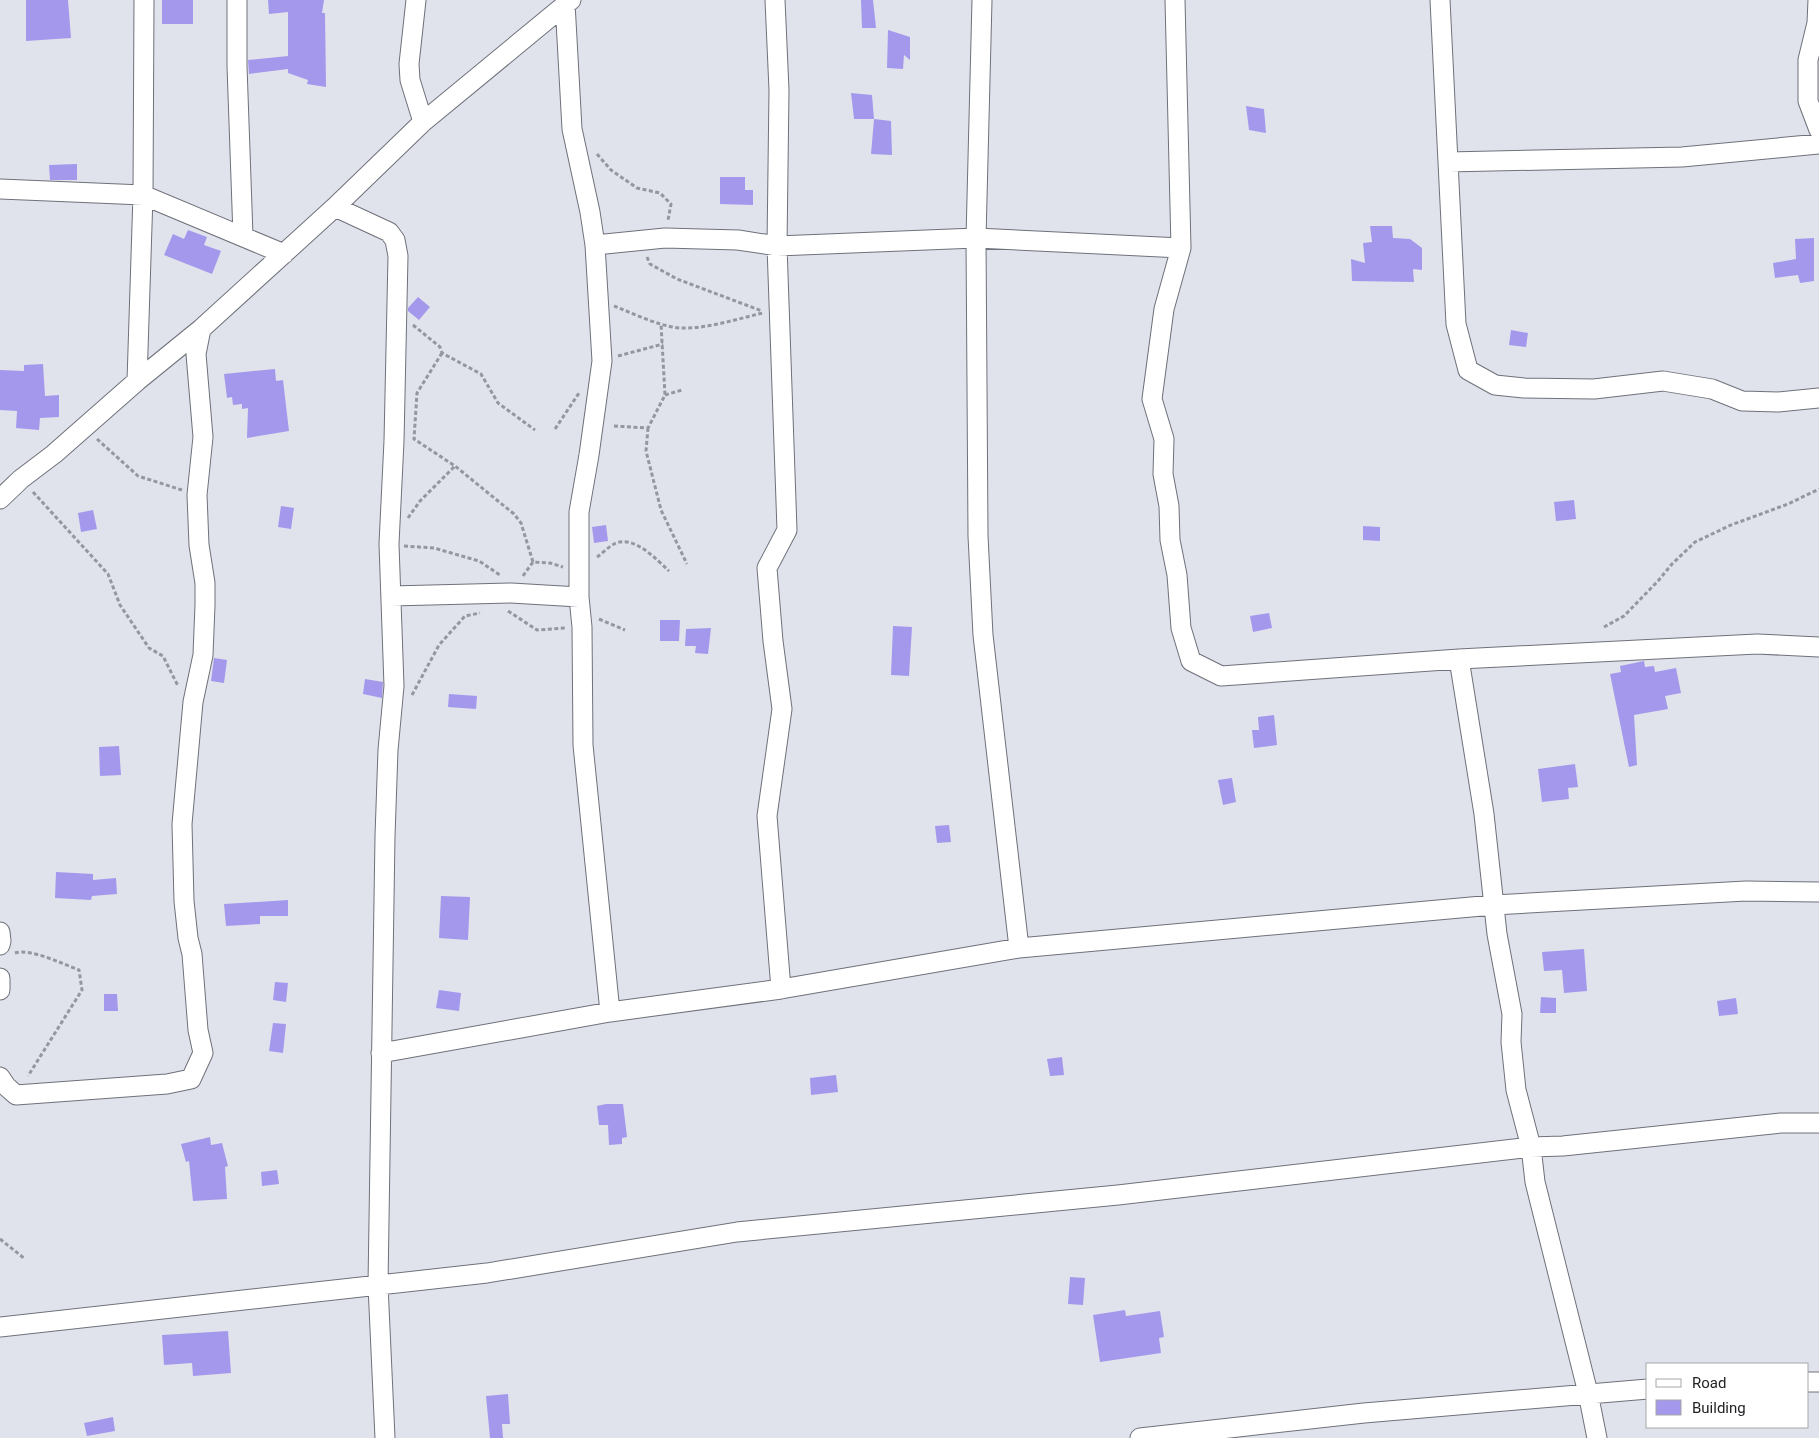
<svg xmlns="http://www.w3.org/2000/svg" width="1819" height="1438" viewBox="0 0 1819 1438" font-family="Roboto,sans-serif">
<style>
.building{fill:#a498ec}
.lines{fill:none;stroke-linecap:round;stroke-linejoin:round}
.minor-casing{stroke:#6f717a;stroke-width:21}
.path{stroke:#95979e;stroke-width:3;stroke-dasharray:4 2.5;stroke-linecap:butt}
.minor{stroke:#fff;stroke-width:19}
</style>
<rect width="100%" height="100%" fill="#e0e3ec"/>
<path class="building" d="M26,0H68L71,38L26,41Z
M162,0H193V24H162Z
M268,0H324L322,13H325L326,87L307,84L308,80L288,73V69L249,74L248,60L288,56V12L269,14Z
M861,0H873L876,28H862Z
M888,30L910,37V60L904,55L903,69L887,68Z
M851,93L872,95L874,119H854Z
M1246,106L1264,109L1266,133L1249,130Z
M874,119L891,121L892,155L871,154Z
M77,164V180H50L49,165Z
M720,177H745V190H753V205L720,204Z
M1370,226H1392L1393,238L1410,239L1422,248V270L1413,269L1414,282L1352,281L1351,259L1365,263L1363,243L1372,242Z
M188,230L207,237L204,245L221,251L212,274L164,255L173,234L184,239Z
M1814,238V281L1800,283L1798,275L1775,278L1773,263L1796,259L1795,239Z
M418,297L430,307L419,320L408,311V308Z
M1511,330L1528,333L1526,347L1509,345Z
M43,364L45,396L59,395V417L40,418L39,430L16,428L17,411L0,410V370L24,371V365Z
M275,369L276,381L283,380L289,431L247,438L248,408L242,409V404L233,405L232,397L227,398L224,374Z
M1574,500L1576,519L1556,521L1554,502Z
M281,506L294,508L291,529L278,527Z
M93,510L97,529L81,532L78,513Z
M606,525L608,541L594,543L592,527Z
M1363,526L1380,527V541L1363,540Z
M1269,613L1272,628L1253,632L1250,616Z
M660,620H680L679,641H660Z
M893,626L912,627L909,676L891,675Z
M711,628L708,654L695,653L696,646H685L686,629Z
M214,658L227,660L224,683L211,681Z
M1644,661L1645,667L1654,666L1655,672L1676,668L1681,693L1665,696L1668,709L1634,715L1637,765L1629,767L1610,674L1621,672L1620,666Z
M365,679L383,682L382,698L363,694Z
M449,694L477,696L476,709L448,707Z
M1274,715L1277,745L1254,748L1252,730H1259L1258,717Z
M119,746L121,775L100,776L99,747Z
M1575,764L1578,787L1568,788L1569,799L1542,802L1538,769Z
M1232,778L1236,802L1223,805L1218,780Z
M949,825L951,842L937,843L935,826Z
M56,872L93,874V880L116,878L117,894L92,896L91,900L55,898Z
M441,896L470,897L468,940L439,938Z
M288,900V916H260V924L226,926L224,904Z
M1584,949L1587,991L1564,993L1562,970L1544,971L1542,952Z
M275,982L288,983L286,1002L273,1000Z
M439,990L461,993L459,1011L436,1008Z
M104,994H117L118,1011H104Z
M1541,997L1556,998V1013H1540Z
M1736,998L1738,1014L1719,1016L1717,1001Z
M273,1023L286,1024L283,1053L269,1051Z
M1062,1057L1064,1075L1050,1076L1047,1059Z
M836,1075L838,1092L811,1095L810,1078Z
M606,1104H623L627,1137L622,1138V1144L609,1145L608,1125H599L597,1106Z
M210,1137L211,1145L222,1143L228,1166L225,1167L227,1199L193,1201L189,1161L186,1162L181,1144Z
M277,1170L279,1184L262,1186L261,1172Z
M1070,1277L1085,1278L1083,1305L1068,1304Z
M1125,1310L1126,1316L1160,1311L1164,1337L1159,1338L1161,1353L1100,1362L1093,1315Z
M228,1331L231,1373L193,1376L192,1363L164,1365L162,1335Z
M508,1394L510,1424H502L503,1438H490L486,1396Z
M113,1417L115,1431L87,1436L84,1423Z"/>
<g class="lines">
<g class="minor-casing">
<path id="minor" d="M237,0V66L243,236
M416,0L409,64L410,80L423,122
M775,0L779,90L777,246L787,530L767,568L773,641L782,709L767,816L781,989
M982,0L976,238L978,536L983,635L1019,948
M1175,0L1181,248L1164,309L1152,399L1164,439L1163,474L1169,506L1170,540L1177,575L1181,628L1191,661L1221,676L1459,659L1757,644L1819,647
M1440,0L1456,324L1468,370L1495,385L1524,388L1594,389L1663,381L1712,389L1742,401L1778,402L1819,398
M1818,0L1817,23L1808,60V101L1819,130
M565,3L572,129L590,212L595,245L602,361L589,455L579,512V597L582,627L583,745L610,1012
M1448,162L1682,157L1819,144
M0,189L143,195L284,254
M335,207L389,232L395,240L398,256L394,441L389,544L394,686L388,750L385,836L378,1285L385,1438
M595,245L665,238L738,240L777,246L976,238L1181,248
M137,381L143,195L144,0
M0,499L21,479L54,454L137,381L201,329L335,207L423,122L571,0
M391,596L511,593L579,597
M1459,659L1484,814L1497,934L1512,1014L1511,1042L1516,1090L1531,1147L1535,1182L1588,1393L1597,1438
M0,932L1,941L0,945
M0,978V990
M381,1053L610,1012L781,989L1019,948L1493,905L1746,891L1819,892
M0,1077L6,1086L16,1095L167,1084L191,1079L203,1053L198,1030L192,954L188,938L184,901L182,824L193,702L203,655L205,605V583L199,545L197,495L203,437L196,354L201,329
M0,1327L487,1273L737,1232L1118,1195L1531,1147L1563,1146L1781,1123H1819
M1808,1382H1819
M1140,1438L1364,1413L1648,1389"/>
</g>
<path class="path" d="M597,154L611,170L637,188L660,193L671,204L668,220
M647,257L650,264L677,279L762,311
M614,306C635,314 658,326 680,328C708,329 736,319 763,313
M413,325L440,347L442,353L481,374L498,403L535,430
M442,353L417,393L414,439L455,466L514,514L521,523L533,562L550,563L563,567
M618,356L663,344
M665,395L682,390
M614,426L648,428L665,395L661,324
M648,428L646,451L661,510L687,564
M555,429L579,393
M97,439L138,476L182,490
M33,492L108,574L120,605L149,648L163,656L178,686
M408,518L420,501L455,466
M404,546L434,548L479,561L500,575
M597,557C603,553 609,546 616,543C635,536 656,559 669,571
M523,576L533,562
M508,611L537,630L566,628
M599,619L625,630
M1604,627L1624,616L1658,581L1672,564L1695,542L1731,525L1788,504L1819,489
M412,695L439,645L465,616L480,613
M15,953C30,948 63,964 79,970L82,990L28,1076
M0,1239L25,1259"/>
<use href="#minor" class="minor"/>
</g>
<rect x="1646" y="1363" width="162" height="65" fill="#ffffff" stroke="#a6a7a8"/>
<rect x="1656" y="1379" width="25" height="8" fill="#ffffff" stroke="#a6a7a8"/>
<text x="1692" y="1388" font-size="15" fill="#212225">Road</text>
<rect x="1656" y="1400" width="25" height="15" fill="#a498ec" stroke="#a6a7a8"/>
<text x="1692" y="1413" font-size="15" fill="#212225">Building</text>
</svg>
